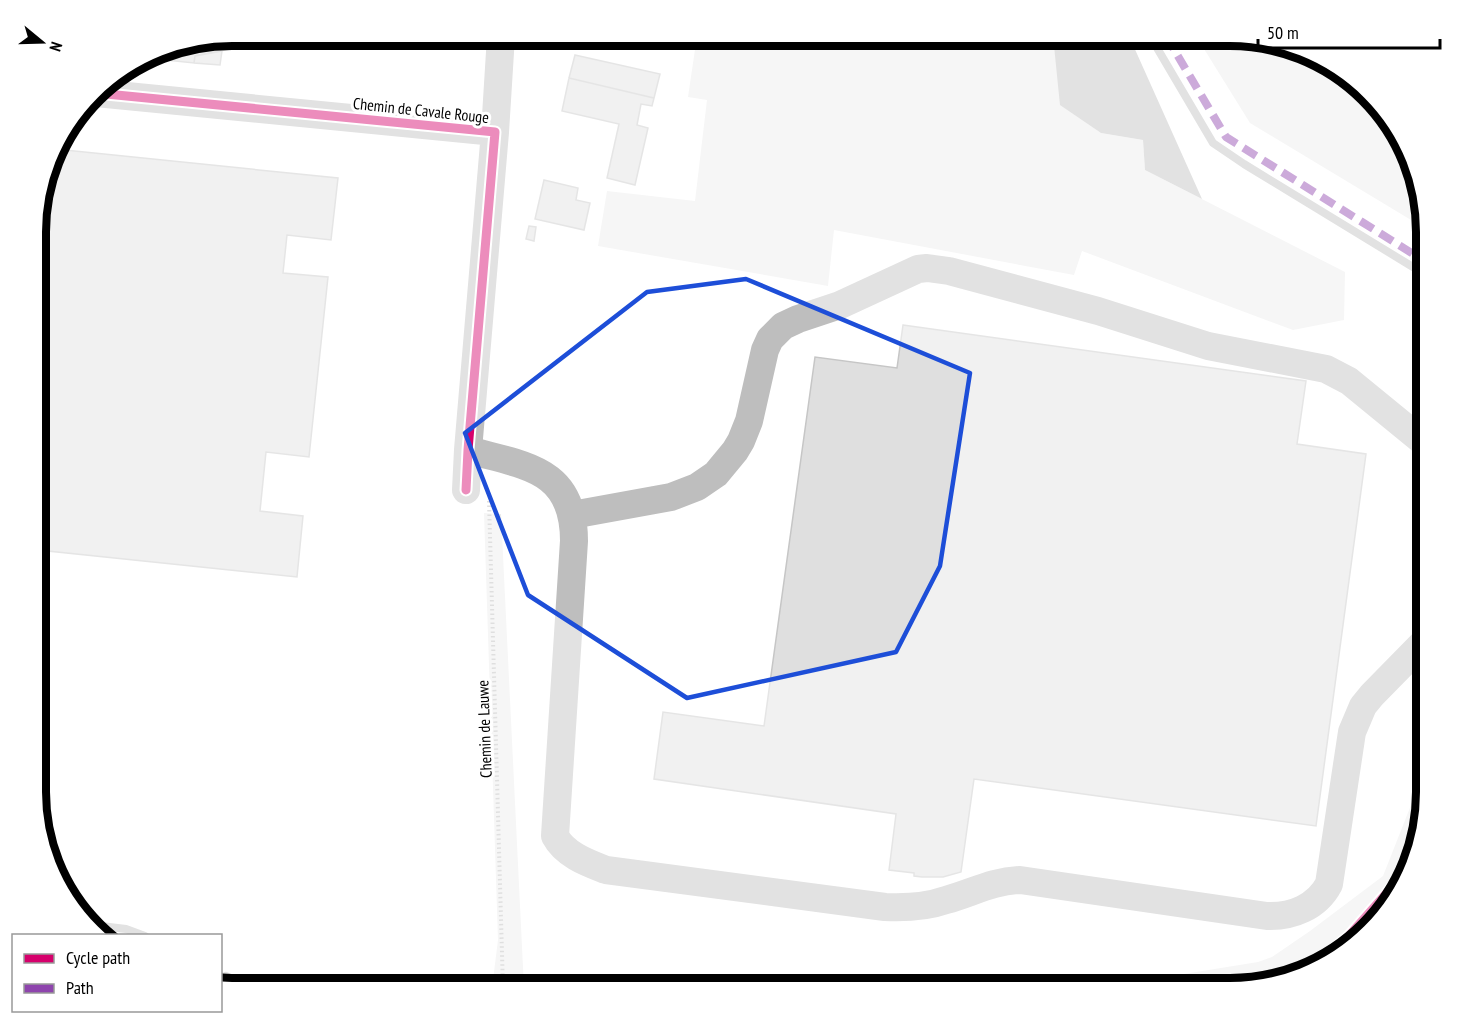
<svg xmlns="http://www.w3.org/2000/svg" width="1462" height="1024" viewBox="0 0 1462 1024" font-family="'PT Sans Narrow',sans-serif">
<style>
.green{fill:#ebebeb}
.water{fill:#bebebe}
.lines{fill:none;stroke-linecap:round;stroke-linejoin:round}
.stream{stroke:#bebebe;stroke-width:8}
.building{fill:#dfdfdf;stroke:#c6c6c6;stroke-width:1.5}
.path{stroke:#b9b9b9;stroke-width:4;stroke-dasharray:1.5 3;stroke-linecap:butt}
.minor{stroke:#bebebe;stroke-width:28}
.quiet{stroke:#8e44ad;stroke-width:8;stroke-dasharray:15 8;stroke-linecap:butt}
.cycleway-casing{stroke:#fff;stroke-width:13}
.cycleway{stroke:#d6006c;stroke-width:9}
.marked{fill:none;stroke:#1d4ed8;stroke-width:4.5;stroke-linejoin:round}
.labels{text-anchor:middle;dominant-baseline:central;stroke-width:6;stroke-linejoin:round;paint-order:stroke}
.street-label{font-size:16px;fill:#000;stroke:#fff}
.rim{fill:none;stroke:#000;stroke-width:8}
</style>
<rect width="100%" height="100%" fill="#fff"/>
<path class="green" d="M697,36H1053L1061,105L1101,133L1143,140L1145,170L1345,272L1344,320L1293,330L1082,251L1074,275L834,230L828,286L598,246L607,191L695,201L707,100L688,97Z
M1196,36H1242L1293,47L1349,76L1406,145L1426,220V229L1250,123Z
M484,513L501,514L524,988H492L498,940Z
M1426,767V804L1417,847L1400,873L1386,891L1342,934L1300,971L1230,988H1161L1159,978L1258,962L1272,957L1310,931L1383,876Z"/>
<path class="water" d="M1053,36H1129L1202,199L1145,170L1143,140L1101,133L1060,105Z"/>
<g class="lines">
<path class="stream" d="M1150,36L1213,143L1244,164L1426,275
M93,925L126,929L145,936
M226,976L245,988"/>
</g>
<path class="building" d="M233,36H250L249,45L195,56L194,63L146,58L158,51Z
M222,51L220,65L194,63L195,56Z
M575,55L660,74L654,98L569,78Z
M569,78L654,98L652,106L641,104L637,125L648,128L635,185L607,178L619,124L562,111Z
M55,149L338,178L331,240L287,235L283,273L328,277L309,457L266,452L260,511L303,516L297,577L38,550V207Z
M544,180L578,188L576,200L590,203L584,230L535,219Z
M529,226L536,227L534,241L526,239Z
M903,325L1306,381L1297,444L1366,454L1316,826L974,779L961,872L943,877H922L914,876V873L889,870L896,814L654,779L663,712L764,726L815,357L897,368Z"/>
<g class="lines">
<path class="path" d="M489,501L503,988"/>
<path class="minor" d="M96,93L495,132L468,450L466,490
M495,132L501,36
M468,450C525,466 574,468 574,541L555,836C565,855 588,863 606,870L885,907C906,908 926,907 946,900C972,893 992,881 1020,880L1267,916C1292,917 1317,907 1329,884L1352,732L1363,706L1372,695L1426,640
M572,515L671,497L697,487L716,474L735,451L741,441L749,421L765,350L770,339L783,326L798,319L840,305L918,269L927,268L949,271L1098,311L1208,346L1326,369L1349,381L1426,444
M220,986L222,988"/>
<path class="quiet" d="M1166,36L1226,137L1426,262"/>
<g class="cycleway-casing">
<path id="cycleway" d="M96,93L495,132L468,450L466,490
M1311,969L1348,937L1407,870"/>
</g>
<use href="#cycleway" class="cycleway"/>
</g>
<path d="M0 0H1462V1024H0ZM746,279L970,373L940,566L896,652L687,698L528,595L465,433L647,292Z" fill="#fff" fill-opacity=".55" fill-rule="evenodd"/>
<path class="marked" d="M746,279L970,373L940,566L896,652L687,698L528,595L465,433L647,292Z"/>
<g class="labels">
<g class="street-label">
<text transform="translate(421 110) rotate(6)">Chemin de Cavale Rouge</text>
<text transform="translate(484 729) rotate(-92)">Chemin de Lauwe</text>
</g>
</g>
<path d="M0 0H1462V1024H0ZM232 46H1230A186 186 0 0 1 1416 232V792A186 186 0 0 1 1230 978H232A186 186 0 0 1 46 792V232A186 186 0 0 1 232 46Z" fill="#fff" fill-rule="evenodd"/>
<path class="rim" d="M232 46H1230A186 186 0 0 1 1416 232V792A186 186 0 0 1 1230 978H232A186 186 0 0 1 46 792V232A186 186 0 0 1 232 46Z"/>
<rect x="12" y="934" width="210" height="78" fill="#ffffff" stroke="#999999" stroke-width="1.5"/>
<rect x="24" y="954" width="30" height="9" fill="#d6006c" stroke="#999999" stroke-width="1.5"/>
<text x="66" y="964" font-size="18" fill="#000000">Cycle path</text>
<rect x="24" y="984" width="30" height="9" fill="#8e44ad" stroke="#999999" stroke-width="1.5"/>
<text x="66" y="994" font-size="18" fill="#000000">Path</text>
<g transform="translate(42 42) rotate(109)" stroke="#ffffff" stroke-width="4.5" paint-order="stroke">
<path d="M0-4.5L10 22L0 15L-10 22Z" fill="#000000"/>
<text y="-9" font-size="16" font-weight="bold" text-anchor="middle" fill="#000000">N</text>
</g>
<path d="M1258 39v9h182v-9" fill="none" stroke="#000000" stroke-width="3"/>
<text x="1267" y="39" font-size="18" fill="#000000" stroke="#ffffff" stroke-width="4.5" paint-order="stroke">50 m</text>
</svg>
